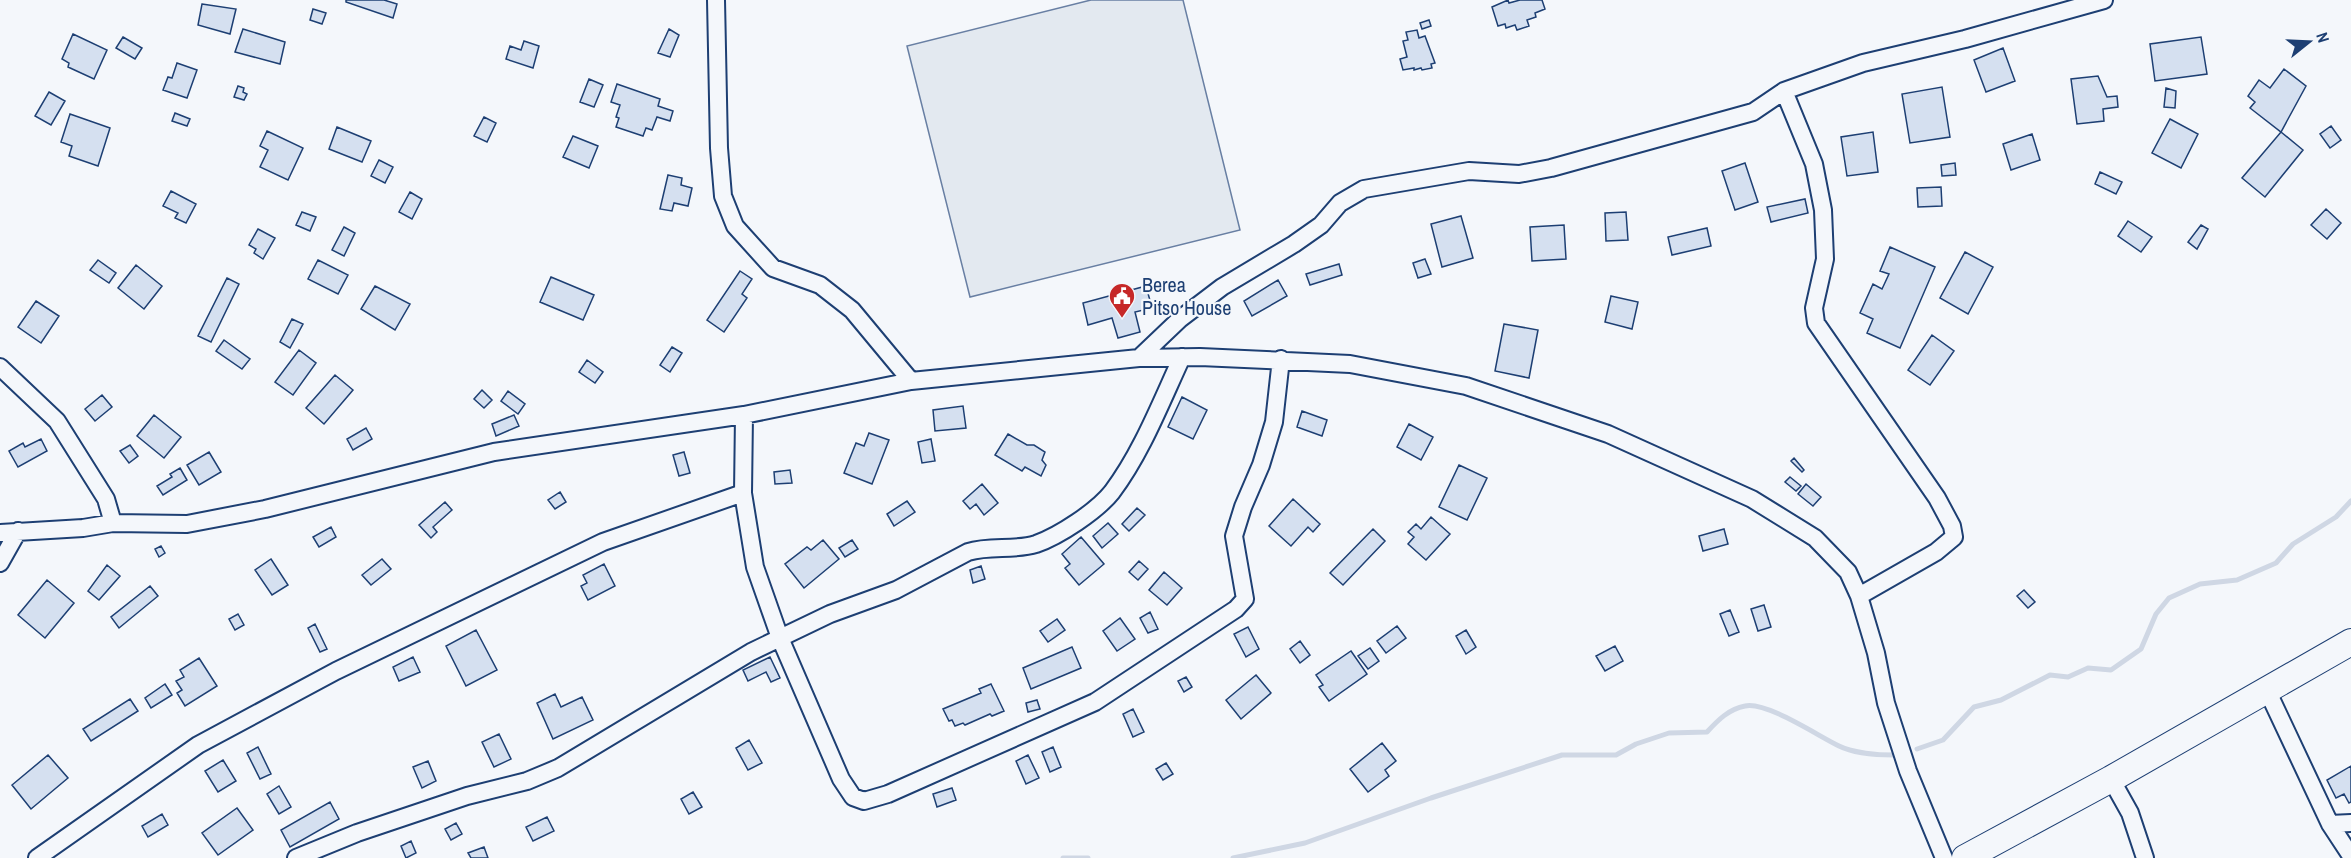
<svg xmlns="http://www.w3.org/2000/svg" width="2351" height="858" viewBox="0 0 2351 858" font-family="'Archivo Narrow',sans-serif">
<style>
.park{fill:#e3e9f0;stroke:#687fa3;stroke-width:1.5}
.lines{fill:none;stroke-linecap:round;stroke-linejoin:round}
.stream{stroke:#cfd7e4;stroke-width:5}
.building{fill:#d5e0f0;stroke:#1d3f73;stroke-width:1.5}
.minor-casing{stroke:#1d3f73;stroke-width:20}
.primary-casing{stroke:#1d3f73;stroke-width:28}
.minor{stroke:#f4f7fb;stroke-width:16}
.primary{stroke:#f4f7fb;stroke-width:26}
.labels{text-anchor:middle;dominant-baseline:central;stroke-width:4.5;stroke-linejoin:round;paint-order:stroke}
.poi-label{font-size:20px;fill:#1d3f73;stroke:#f4f7fb;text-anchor:start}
</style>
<rect width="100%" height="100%" fill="#f4f7fb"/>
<path class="park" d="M1091,0H1183L1240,230L970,297L907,46Z"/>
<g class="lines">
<path class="stream" d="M1917,749L1943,740L1974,707L2001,700L2050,675L2068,677L2088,668L2111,670L2141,649L2156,614L2169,598L2200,584L2237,580L2276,563L2293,544L2336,517L2351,501
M1063,858H1088
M1233,858L1305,843L1431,798L1562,755H1616L1636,744L1669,733L1707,732C1718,720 1729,709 1745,706C1766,701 1818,736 1839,746C1853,753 1878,755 1894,755"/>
</g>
<path class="building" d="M346,0H384L397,4L393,18L346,2Z
M1508,0L1509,3L1520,0H1542L1545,9L1535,13L1536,17L1527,20L1529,26L1517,30L1515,25L1506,28L1505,24L1498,26L1492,7Z
M202,4L236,9L230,34L198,25Z
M313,9L326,13L322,24L310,20Z
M1429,20L1431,26L1422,29L1420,23Z
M243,29L285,42L280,64L235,52Z
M669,29L679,35L670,57L658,53Z
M1417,30L1419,38L1425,36L1435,63L1431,64L1432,68L1422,70L1421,68L1414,70V68L1403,70L1400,59L1407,57L1403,41L1408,40L1406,32Z
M73,34L107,50L94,79L68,67L69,63L62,59Z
M123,37L142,48L135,59L116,48Z
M2201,37L2207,74L2155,81L2150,44Z
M524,41L539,46L533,68L506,59L510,46L521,50Z
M2003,48L2015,81L1986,92L1974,60Z
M177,63L197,70L187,98L163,90L168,77L172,78Z
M2284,69L2306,86L2281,132L2250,108L2255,102L2248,96L2259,80L2270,88Z
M2098,76L2107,97L2117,96L2118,107L2103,109L2104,121L2077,124L2071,79Z
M589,79L603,85L594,107L580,102Z
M617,84L660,99L658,106L673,111L670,121L657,117L652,130L646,128L643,136L616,127L619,118L616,117L620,105L611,102Z
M238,86L244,88L243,92L247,94L244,100L234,97Z
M1942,87L1950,137L1910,143L1902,94Z
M2166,88L2176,91L2175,108L2164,107Z
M49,92L65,101L51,125L35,116Z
M175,113L190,119L187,126L172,121Z
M70,114L110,128L98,166L69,156L72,146L61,142Z
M484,117L496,123L487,142L474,136Z
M2170,119L2198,134L2181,168L2152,153Z
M2331,126L2341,140L2330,148L2320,134Z
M337,127L371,141L362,162L329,149Z
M267,131L303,148L288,180L260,167L268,150L260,146Z
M1873,132L1878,172L1847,176L1841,137Z
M2281,132L2303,150L2265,197L2242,178Z
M2032,134L2040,160L2011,170L2003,144Z
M573,136L598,146L589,168L563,157Z
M379,160L393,167L385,183L371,176Z
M1745,163L1758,202L1735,210L1722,171Z
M1955,163L1956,175L1942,176L1941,165Z
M2100,172L2122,182L2116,194L2095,184Z
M668,175L682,178L681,185L692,188L688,206L674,203L672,211L660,209Z
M1941,187L1942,206L1918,207L1917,188Z
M171,191L196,204L186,223L175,218L178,213L163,206Z
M410,192L422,199L412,219L399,212Z
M1805,199L1808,213L1771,222L1767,207Z
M2326,209L2341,223L2327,239L2311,225Z
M302,212L316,217L310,231L296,225Z
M1626,212L1628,240L1606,241L1605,213Z
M1461,216L1473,258L1442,267L1431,224Z
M2128,221L2152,237L2141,252L2118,236Z
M1564,225L1566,259L1532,261L1530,227Z
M2201,225L2208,229L2197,249L2188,242Z
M344,227L355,233L344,256L332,250Z
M1707,228L1711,246L1672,255L1668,237Z
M258,229L275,238L263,259L254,253L256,249L249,245Z
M1890,247L1935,267L1900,348L1867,333L1873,319L1860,313L1873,284L1882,289L1889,274L1880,271Z
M1965,252L1993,267L1968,314L1940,298Z
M1425,259L1431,274L1418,278L1413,263Z
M98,260L116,273L109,283L90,270Z
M318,260L348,275L338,294L308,279Z
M1339,264L1342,275L1310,285L1306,274Z
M136,265L162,286L144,309L118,288Z
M740,271L752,279L742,294L747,298L724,332L707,320Z
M551,277L594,295L583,320L540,302Z
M227,278L239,284L211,342L198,336Z
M1278,280L1287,296L1252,316L1244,301Z
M375,286L410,304L395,330L361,309Z
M1146,286L1152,308L1135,312L1140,332L1118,338L1112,318L1088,325L1083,303Z
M1611,296L1638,302L1632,329L1605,322Z
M36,301L59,316L41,343L18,327Z
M292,319L303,324L290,348L280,342Z
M1504,324L1538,330L1529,378L1495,371Z
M1932,335L1954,351L1930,385L1908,370Z
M224,340L250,359L242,369L216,351Z
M672,347L682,353L670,372L660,365Z
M299,350L316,363L293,395L275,382Z
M587,360L603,372L595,383L579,372Z
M335,375L353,390L324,424L306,408Z
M482,390L492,400L484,408L474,399Z
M508,391L525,404L518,414L501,401Z
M102,395L112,407L95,421L85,409Z
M1182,397L1207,410L1193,439L1168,427Z
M963,406L966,428L935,431L933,410Z
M1302,411L1327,420L1322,436L1297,427Z
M154,415L181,437L164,458L137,436Z
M514,415L519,426L496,436L492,424Z
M1409,424L1433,437L1421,460L1397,447Z
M366,428L372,439L353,450L347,439Z
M869,433L889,440L872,484L844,473L856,443L864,446Z
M1008,434L1027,445H1034L1045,452L1042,460L1046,465L1041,476L1025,467L1022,471L995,455Z
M41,439L47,451L18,467L9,451L23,443L25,447Z
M931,439L935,461L922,463L918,442Z
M130,445L138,456L129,463L120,451Z
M209,452L221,472L199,485L187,465Z
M684,452L690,473L679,476L673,455Z
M1794,458L1804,470L1802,472L1791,461Z
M1459,465L1487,478L1467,520L1439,507Z
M180,468L187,480L163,495L157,486L172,477L170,474Z
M790,470L792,483L775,484L774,472Z
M1790,477L1801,486L1796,491L1785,482Z
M982,484L998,503L984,515L976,504L970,509L963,501Z
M1806,484L1821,497L1813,506L1798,494Z
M560,492L566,502L555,509L548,500Z
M1293,499L1320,524L1313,532L1308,527L1291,546L1269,526Z
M907,501L915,512L894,526L887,514Z
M445,502L452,510L433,527L437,532L431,538L419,525Z
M1137,508L1145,515L1129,531L1122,524Z
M1431,517L1450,534L1426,560L1408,544L1414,537L1408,532L1416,524L1421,529Z
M1108,523L1118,534L1102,548L1093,536Z
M331,527L336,537L319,547L313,537Z
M1373,529L1385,541L1343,585L1330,573Z
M1724,529L1728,544L1703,551L1699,536Z
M1081,537L1104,564L1079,585L1065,568L1070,564L1062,554Z
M823,540L839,559L804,588L785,564L807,547L811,550Z
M852,540L858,549L845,557L839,548Z
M161,546L165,553L159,557L155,549Z
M271,559L288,585L272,595L255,570Z
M382,559L391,569L371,585L362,575Z
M1139,561L1148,569L1138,580L1129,572Z
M604,564L615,586L588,600L581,586L587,583L583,575Z
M107,565L120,576L99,600L88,591Z
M981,566L985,579L973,583L970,570Z
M1164,572L1182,588L1167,605L1149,590Z
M47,580L74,603L45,638L18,615Z
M150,586L158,596L119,628L111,617Z
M2024,590L2035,602L2028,608L2017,596Z
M1764,605L1771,627L1758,631L1751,609Z
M1730,610L1739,632L1729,636L1720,614Z
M1150,612L1158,629L1148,633L1140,618Z
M238,614L244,625L235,630L229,619Z
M1120,618L1135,639L1117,651L1103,631Z
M1057,619L1065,630L1048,642L1040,631Z
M315,624L327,649L320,652L308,628Z
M1397,626L1406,638L1386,653L1377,641Z
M1248,627L1259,649L1246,657L1234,634Z
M476,630L497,670L466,686L446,646Z
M1466,630L1476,647L1466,654L1456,636Z
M1300,641L1310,655L1300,663L1290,649Z
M1615,646L1623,661L1605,671L1596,656Z
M1072,647L1081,668L1031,689L1023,668Z
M1370,648L1379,661L1368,669L1358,656Z
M1351,651L1367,674L1329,701L1319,687L1323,685L1316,675Z
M413,657L420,672L399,681L393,667Z
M770,657L780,678L771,682L766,672L748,681L743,670Z
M199,658L217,686L185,706L177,693L182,690L176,681L184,677L180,670Z
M1256,675L1271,693L1241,719L1226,700Z
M1186,677L1192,687L1184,692L1178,681Z
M165,684L172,695L151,708L145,698Z
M991,684L1004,711L992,716L990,714L965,725L963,723L955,726L952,720L949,721L943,709L981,693L979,689Z
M555,694L561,707L582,697L593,720L553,739L537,703Z
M130,699L138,711L91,741L83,729Z
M1037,700L1040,709L1028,712L1026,703Z
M1133,709L1144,732L1133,737L1123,714Z
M499,734L511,759L494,767L482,742Z
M749,740L762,763L748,770L736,748Z
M1382,743L1396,761L1385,770L1389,776L1368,792L1350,769Z
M258,747L271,774L260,779L247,753Z
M1053,747L1061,767L1050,772L1042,752Z
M48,755L68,778L31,809L12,785Z
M1028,755L1039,778L1026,784L1016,761Z
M223,760L236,781L218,792L205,771Z
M428,761L436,781L422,788L413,767Z
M1166,763L1173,774L1163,780L1156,769Z
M2351,766V802L2349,803L2344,794L2336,798L2327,780Z
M279,786L291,807L279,814L267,794Z
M952,788L956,800L937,807L933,794Z
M693,792L702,807L689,814L681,799Z
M330,802L339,819L290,847L281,830Z
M237,808L253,830L218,855L202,833Z
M162,814L168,825L148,837L142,826Z
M547,817L554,831L533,841L526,827Z
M456,823L462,834L451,840L445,829Z
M411,841L416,853L406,858L401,846Z
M484,847L488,858H471L468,853Z"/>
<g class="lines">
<g class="minor-casing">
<path id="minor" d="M716,0L719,148L723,196L735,226L773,268L820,285L852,310L911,381
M1784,91L1814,164L1823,210L1825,259L1814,308L1816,323L1937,498L1952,526L1954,537L1936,552L1859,596
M1139,358L1180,319L1222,287L1294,244L1321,225L1340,203L1364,189L1469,171L1519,174L1551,168L1753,112L1784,91L1863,63L1965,39L2104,0
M0,367L57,421L106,499L113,523
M744,415L743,493L755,567L780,638L841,779L853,797L864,801L888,794L1095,702L1236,609L1245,599L1234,536L1243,507L1261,465L1274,422L1281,359
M0,533L83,528L113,523L187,524L265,509L494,452L744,415L911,381L1139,358L1200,357L1350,364L1466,386L1608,434L1752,499L1815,538L1848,572L1859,596L1876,653L1886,703L1908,771L1944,858
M0,563L18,531
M2267,690L2330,824L2351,856
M2111,779L2130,813L2145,858
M2330,824L2351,823
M37,858L198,745L336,671L603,542L743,493
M296,858L357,833L467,796L527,781L558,768L751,652L830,614L896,590L968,552C990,545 1014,551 1036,544C1059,536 1097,511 1112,492C1142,452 1161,402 1182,357"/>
</g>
<g class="primary-casing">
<path id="primary" d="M1965,858L2111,779L2351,642"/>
</g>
<use href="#minor" class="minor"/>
<use href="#primary" class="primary"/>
</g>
<defs>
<g id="civic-pin" transform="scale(1.35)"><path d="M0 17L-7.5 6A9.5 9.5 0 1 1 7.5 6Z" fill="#c62828" stroke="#f4f7fb"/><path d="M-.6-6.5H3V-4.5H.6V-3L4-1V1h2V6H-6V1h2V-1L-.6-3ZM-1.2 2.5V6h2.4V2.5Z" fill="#fff"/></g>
</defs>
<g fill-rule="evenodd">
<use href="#civic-pin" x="1122" y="296"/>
</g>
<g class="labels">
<g class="poi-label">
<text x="1142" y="284">Berea<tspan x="1142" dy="23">Pitso House</tspan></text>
</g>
</g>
<g transform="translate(2309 42) rotate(72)" stroke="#f4f7fb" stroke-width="4.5" paint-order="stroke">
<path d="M0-4.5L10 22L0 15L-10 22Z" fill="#1d3f73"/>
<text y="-9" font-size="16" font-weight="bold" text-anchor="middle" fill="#1d3f73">N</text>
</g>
</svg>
